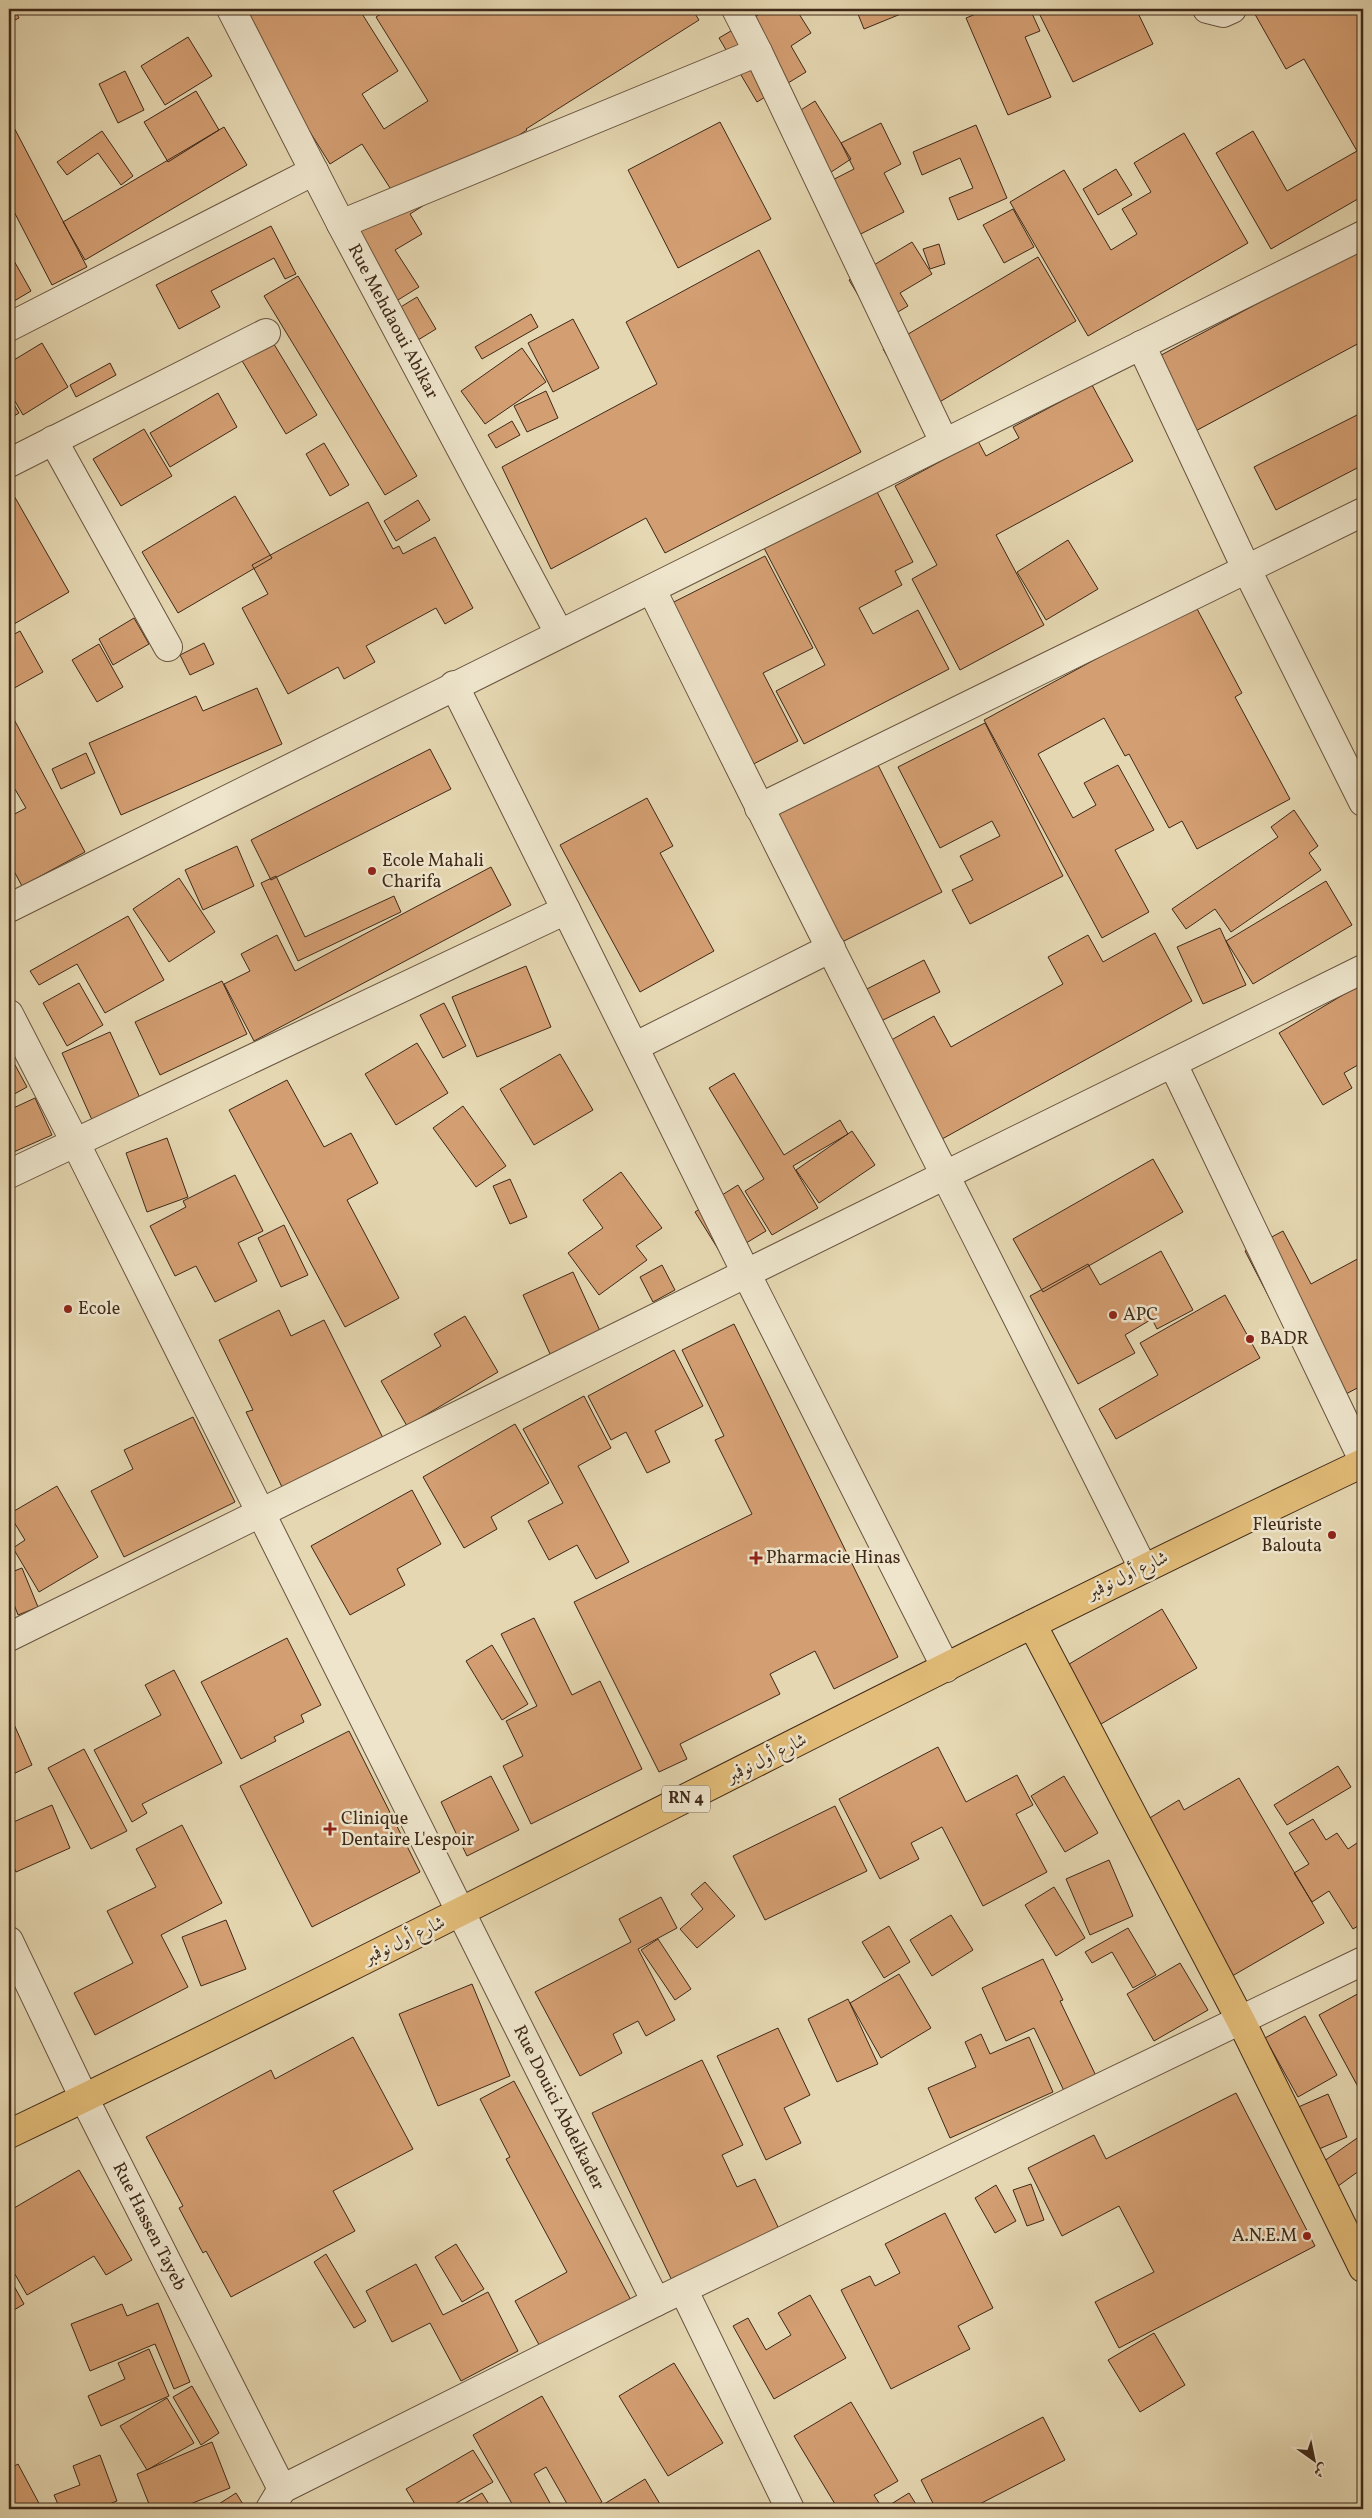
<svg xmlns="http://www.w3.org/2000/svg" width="1372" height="2518" viewBox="0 0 1372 2518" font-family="Vollkorn,Amiri,serif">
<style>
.building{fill:#d39e72;stroke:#3f2919}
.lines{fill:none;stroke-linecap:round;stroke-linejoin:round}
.minor-casing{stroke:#68543f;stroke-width:30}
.major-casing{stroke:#3f2919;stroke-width:30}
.minor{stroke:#eee5cc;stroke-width:28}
.major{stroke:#e2bc78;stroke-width:28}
.poi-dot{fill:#8f2418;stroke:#eee5cc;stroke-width:2}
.labels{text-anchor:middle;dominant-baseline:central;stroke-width:5;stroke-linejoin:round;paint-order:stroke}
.shield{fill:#eee5cc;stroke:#74614f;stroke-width:1}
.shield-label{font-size:16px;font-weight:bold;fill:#3f2919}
.street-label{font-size:18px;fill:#3f2919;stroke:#eee5cc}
.poi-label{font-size:18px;fill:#3f2919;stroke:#eee5cc;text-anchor:start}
</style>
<rect width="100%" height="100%" fill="#e5d7b1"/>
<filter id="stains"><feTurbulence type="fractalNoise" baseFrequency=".004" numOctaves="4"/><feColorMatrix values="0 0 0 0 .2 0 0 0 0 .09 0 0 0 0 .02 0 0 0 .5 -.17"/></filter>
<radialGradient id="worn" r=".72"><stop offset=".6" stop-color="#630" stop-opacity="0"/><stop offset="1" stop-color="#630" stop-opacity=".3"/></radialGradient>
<path class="building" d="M9,9H14L19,18L9,23Z
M258,9H359L398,71L362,94L384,129L428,101L376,17L389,9H692L699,20L526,129L527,130L465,170L469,177L410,214L422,234L395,250L419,287L380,311L352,228L397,199L362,144L330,164L240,20Z
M768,9H796L811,33L791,46L806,72L757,102L719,38Z
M856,9H913L864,29Z
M988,9H1030L1040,31L1025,37L1051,97L1008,115L966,18Z
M1037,9H1136L1153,44L1073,82Z
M1252,9H1360L1363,14V196L1271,249L1216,153L1253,131L1287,191L1357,151L1304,59L1286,69Z
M188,37L212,76L165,105L141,66Z
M125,71L144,110L118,123L99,84Z
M196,91L219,130L168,162L144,122Z
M815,101L851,159L822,178L785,120Z
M9,118L87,267L52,285L9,202Z
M720,122L771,219L678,268L628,170Z
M881,123L901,164L884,173L904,212L843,243L815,189L854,169L841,143Z
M976,125L1007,198L958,220L949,198L973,188L960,158L922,175L913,152Z
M224,127L247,165L85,260L63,222Z
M102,131L133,176L121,185L98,153L67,175L57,162Z
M1184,133L1248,243L1088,336L1010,202L1064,170L1111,250L1137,234L1122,209L1151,192L1134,163Z
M1116,169L1132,195L1098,215L1083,189Z
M1013,209L1034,247L1004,263L983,225Z
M271,226L296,274L285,279L274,258L211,291L220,307L179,329L156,285Z
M912,242L932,274L900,293L908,306L876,325L849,280Z
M939,244L945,264L930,269L923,249Z
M1363,247V341L1177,441L1137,368Z
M759,250L861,452L665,553L646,518L551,569L502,467L657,384L626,322Z
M9,252L31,291L9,304Z
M1038,257L1076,321L921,413L883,349Z
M298,276L417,476L385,495L264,296Z
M417,297L436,329L405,348L386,316Z
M531,314L538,327L482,359L475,347Z
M573,319L599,368L553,392L528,343Z
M269,336L317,415L286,434L238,354Z
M42,343L68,387L23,415L9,391V363Z
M522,348L546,382L485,424L461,391Z
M110,363L116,375L76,397L70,385Z
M1092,385L1133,461L996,535L1044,625L960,670L912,579L937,565L895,486L978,441L986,456L1019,438L1013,427Z
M546,391L558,418L527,432L514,406Z
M218,393L237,427L170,467L150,433Z
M9,396L19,413L9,419Z
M1363,412V465L1276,510L1254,467Z
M512,421L520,435L496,448L488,435Z
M144,429L172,476L121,506L93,459Z
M324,443L349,485L330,496L306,454Z
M9,487L69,592L9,627Z
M875,488L913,562L895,571L902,585L859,608L873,634L918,610L949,669L804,744L776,691L825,665L763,546Z
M235,496L272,558L178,613L142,552Z
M418,500L430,520L396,541L384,521Z
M368,502L393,549L399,546L403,554L435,537L473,608L445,624L436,608L366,646L375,662L344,679L338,667L288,694L242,608L268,594L252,565Z
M1068,540L1098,589L1046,620L1017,572Z
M765,556L813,648L763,673L798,741L742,770L660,609Z
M1195,605L1242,693L1235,697L1290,799L1197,849L1182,821L1169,828L1129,754L1125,756L1104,718L1038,754L1073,818L1096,805L1084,783L1118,765L1154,830L1115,850L1149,912L1102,938L984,720Z
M134,618L149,644L113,665L99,639Z
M20,631L43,672L9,691V637Z
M204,643L214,664L190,675L180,655Z
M99,644L123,687L97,702L72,660Z
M257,688L282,744L121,815L89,743L196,696L203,711Z
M9,710L85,852L22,886L9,862V817L26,808L9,779Z
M985,723L1063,876L970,924L952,890L973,880L960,856L1000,836L992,821L940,848L898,767Z
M430,749L451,789L271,880L251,840Z
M86,753L95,773L61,789L52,769Z
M876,761L942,892L828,949L764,818Z
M647,798L673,846L660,853L714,951L640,992L560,845Z
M1294,810L1318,846L1309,853L1321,870L1231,932L1215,909L1186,929L1172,909L1278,837L1271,827Z
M237,846L254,886L203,910L185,870Z
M491,867L511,905L254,1041L224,984L250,971L241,954L277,935L295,971Z
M276,876L305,937L394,896L401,912L298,961L261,883Z
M179,878L215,932L169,962L133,909Z
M1326,881L1352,925L1253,984L1226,941Z
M128,916L164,980L105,1013L77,964L39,985L30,971Z
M1220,928L1246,985L1203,1004L1177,947Z
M1155,933L1192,1001L933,1144L879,1047L934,1016L951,1047L1063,984L1048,957L1088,935L1103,962Z
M924,960L940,992L875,1024L859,993Z
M526,966L551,1027L477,1057L452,997Z
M222,981L247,1034L160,1075L135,1022Z
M79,983L103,1025L67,1046L43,1003Z
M1363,983V1062L1344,1073L1352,1088L1323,1105L1279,1033Z
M444,1003L466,1046L443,1058L420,1015Z
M110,1032L145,1109L97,1131L62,1053Z
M417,1043L448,1093L396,1125L365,1074Z
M9,1054L27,1087L9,1097Z
M560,1054L593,1110L534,1145L500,1089Z
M734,1073L784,1155L840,1120L848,1134L793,1166L818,1208L772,1235L745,1191L764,1179L709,1088Z
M287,1080L324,1147L351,1133L378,1183L347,1200L399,1298L345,1327L229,1110Z
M35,1098L52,1135L9,1154V1110Z
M463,1106L506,1166L476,1187L433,1128Z
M852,1131L875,1165L819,1203L796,1170Z
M167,1138L188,1197L147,1212L126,1153Z
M1153,1159L1183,1212L1043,1292L1013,1239Z
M621,1172L662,1228L636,1246L647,1260L599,1295L568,1253L603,1228L583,1200Z
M235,1175L263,1231L238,1243L257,1281L215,1302L196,1266L175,1276L150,1226L186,1207L183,1201Z
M510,1179L527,1217L510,1224L493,1186Z
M738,1185L766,1231L723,1257L695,1212Z
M284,1225L308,1275L281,1287L258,1238Z
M1283,1231L1311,1284L1363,1256V1385L1325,1405L1245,1251Z
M1161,1251L1193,1310L1157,1329L1152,1319L1125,1335L1135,1353L1078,1384L1030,1296L1088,1264L1100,1285Z
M662,1265L675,1290L653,1302L640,1277Z
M573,1272L601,1333L551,1356L523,1295Z
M1225,1295L1260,1358L1116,1439L1099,1409L1158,1375L1140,1343Z
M279,1310L291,1336L324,1320L388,1448L344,1469L338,1459L282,1487L246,1412L253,1410L219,1340Z
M465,1316L498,1372L407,1426L381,1381L441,1346L434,1334Z
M734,1324L898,1657L834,1689L815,1651L770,1674L780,1694L680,1744L687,1759L659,1772L574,1602L752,1514L715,1440L724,1436L682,1350Z
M674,1350L703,1406L655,1431L670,1462L647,1473L626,1432L611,1440L588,1396Z
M584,1396L611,1448L578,1466L629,1562L596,1579L577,1545L549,1560L528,1521L563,1503L523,1429Z
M193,1417L235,1502L124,1557L91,1491L133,1469L124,1450Z
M515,1424L549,1483L491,1517L497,1529L464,1548L423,1477Z
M57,1486L98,1557L39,1592L13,1548L25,1540L9,1514Z
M412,1490L441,1544L397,1569L405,1585L350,1615L311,1546Z
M22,1568L38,1607L18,1615L9,1591V1573Z
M1162,1609L1197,1668L1089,1731L1054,1673Z
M534,1618L572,1695L600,1681L642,1769L531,1824L503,1766L523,1756L506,1721L537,1706L501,1634Z
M287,1638L321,1705L301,1715L304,1722L274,1737L276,1741L241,1759L201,1682Z
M492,1645L528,1704L502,1720L466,1661Z
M174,1670L222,1763L142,1804L147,1813L132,1822L94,1750L161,1715L145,1685Z
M9,1713L32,1765L9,1776Z
M349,1731L420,1872L312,1927L240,1786Z
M938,1747L966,1802L1017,1775L1033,1805L1016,1814L1047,1872L983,1906L942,1827L911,1843L919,1859L880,1879L839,1799Z
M84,1749L127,1831L91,1849L48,1768Z
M1338,1766L1351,1787L1287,1825L1274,1805Z
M491,1776L519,1830L467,1856L441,1802Z
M1064,1776L1098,1833L1065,1852L1031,1796Z
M1239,1778L1324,1923L1220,1983L1130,1830L1179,1800L1184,1810Z
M52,1805L70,1848L16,1872L9,1856V1824Z
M835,1806L867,1871L765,1920L733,1856Z
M1313,1819L1326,1840L1337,1833L1348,1849L1363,1839V1923L1353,1929L1329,1891L1312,1902L1294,1873L1309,1864L1289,1833Z
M182,1825L222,1903L161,1935L188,1987L95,2035L74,1993L133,1963L107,1911L156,1887L136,1849Z
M1109,1860L1133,1916L1090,1935L1066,1879Z
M705,1882L735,1916L697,1948L680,1929L703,1909L691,1894Z
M1054,1887L1085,1938L1056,1956L1025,1905Z
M661,1897L677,1928L638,1949L675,2020L646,2036L638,2021L613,2034L622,2053L580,2076L535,1992L631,1942L619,1919Z
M951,1915L973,1950L932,1976L910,1940Z
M226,1920L246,1969L201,1986L182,1937Z
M889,1926L910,1962L884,1978L862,1942Z
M1128,1928L1156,1975L1133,1988L1112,1952L1092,1963L1085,1952Z
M658,1939L691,1989L675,2000L641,1950Z
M1043,1959L1063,2000L1060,2001L1098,2080L1066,2095L1034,2028L1006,2041L982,1988Z
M1180,1963L1208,2010L1154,2041L1127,1994Z
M899,1974L931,2028L881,2058L850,2003Z
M472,1984L510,2076L438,2106L399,2014Z
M1363,1991V2096L1319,2015Z
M848,1999L878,2064L837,2082L808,2019Z
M1305,2016L1337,2075L1298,2097L1265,2038Z
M778,2028L810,2095L784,2108L801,2143L766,2160L717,2056Z
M981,2034L990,2054L1029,2037L1053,2092L950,2138L928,2088L976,2067L965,2042Z
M353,2037L413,2149L333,2191L355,2231L231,2297L206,2251L203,2253L179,2208L183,2206L146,2137L271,2070L275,2079Z
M702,2060L743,2145L722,2155L737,2187L755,2179L779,2229L676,2289L592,2113Z
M514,2081L633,2304L543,2352L515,2301L567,2272L506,2159L510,2157L480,2099Z
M1236,2093L1315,2246L1119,2348L1095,2302L1154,2272L1119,2206L1062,2236L1028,2168L1094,2135L1106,2159Z
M1328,2094L1347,2137L1305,2155L1287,2112Z
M1363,2134V2168L1334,2189L1317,2166Z
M79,2170L132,2260L106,2275L94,2256L27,2295L9,2264V2242L13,2240L9,2233V2211Z
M1031,2184L1044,2220L1027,2226L1013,2190Z
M996,2185L1016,2221L995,2233L975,2198Z
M945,2213L993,2308L958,2326L970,2349L891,2389L841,2290L870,2276L875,2286L900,2273L885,2244Z
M456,2244L484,2289L462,2302L435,2257Z
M326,2254L366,2321L354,2328L314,2262Z
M416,2264L443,2315L488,2292L518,2351L461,2381L430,2323L392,2342L366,2291Z
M9,2277L24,2304L9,2313Z
M810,2295L846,2358L774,2399L733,2326L748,2318L766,2350L791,2335L778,2313Z
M158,2303L190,2382L174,2389L155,2344L90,2371L71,2324L122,2304L127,2316Z
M1154,2333L1185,2385L1140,2412L1108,2360Z
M149,2349L169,2396L101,2426L88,2396L125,2379L118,2363Z
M674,2363L723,2443L668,2476L619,2396Z
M192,2386L219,2433L201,2445L173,2397Z
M542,2396L602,2502L589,2509H570L546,2467L534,2474L550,2503L538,2509H515L473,2435Z
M167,2398L194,2443L147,2470L120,2426Z
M851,2402L898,2481L874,2495L881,2506L876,2509H855L852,2505L846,2509H838L794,2436Z
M1043,2417L1065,2460L970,2509H936L921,2480Z
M212,2442L230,2488L178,2509H151L137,2474Z
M473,2450L493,2482L446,2509H418L406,2489Z
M100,2455L117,2501L96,2509H60L54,2495L80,2485L73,2466Z
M18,2464L42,2509H9V2469Z
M645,2479L663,2509H596Z
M236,2493L246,2509H211Z
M482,2493L492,2509H455Z
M909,2493L919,2509H883Z"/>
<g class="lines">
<g class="minor-casing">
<g id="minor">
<path id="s1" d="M231,9L341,224L559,633"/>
<path d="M736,9L758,52"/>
<path d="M1207,9L1223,13L1232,9"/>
<path d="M341,224L758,52L944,442"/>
<path d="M9,327L314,171"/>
<path d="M1141,345L1246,568L1363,802"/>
<path d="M53,440L168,647"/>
<path d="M9,463L266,333"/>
<path d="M652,590C812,917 980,1241 1143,1568"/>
<path d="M454,685L566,910"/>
<path d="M759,808L1363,512"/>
<path d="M9,908L1363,235"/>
<path id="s2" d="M9,1014L75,1142L656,2302"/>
<path d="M634,1047L831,948"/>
<path d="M1173,1064L1363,1460"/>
<path d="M9,1174L566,910L746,1273L946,1668"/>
<path d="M9,1637L1363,969"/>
<path id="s3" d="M9,1941L84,2098L282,2489L270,2509"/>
<path d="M683,2289L790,2509"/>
<path d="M282,2489L656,2302L1363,1961"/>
</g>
</g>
<g class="major-casing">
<path id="major" d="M1032,1624L1241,2021L1363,2268
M9,2134C463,1917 908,1679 1363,1463"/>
</g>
<use href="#minor" class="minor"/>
<use href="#major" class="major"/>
</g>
<g class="poi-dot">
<circle cx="372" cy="871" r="5"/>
<circle cx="68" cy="1309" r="5"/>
<circle cx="1113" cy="1315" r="5"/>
<circle cx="1250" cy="1339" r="5"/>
<circle cx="1332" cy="1535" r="5"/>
<path d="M753.5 1550.5h5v5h5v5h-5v5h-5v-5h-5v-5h5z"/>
<path d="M327.5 1821.5h5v5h5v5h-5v5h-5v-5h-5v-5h5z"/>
<circle cx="1307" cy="2236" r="5"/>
</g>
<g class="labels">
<rect class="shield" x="662" y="1785.5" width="48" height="27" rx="4"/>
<g class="shield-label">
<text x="686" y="1799">RN 4</text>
</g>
<g class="street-label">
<text stroke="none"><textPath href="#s1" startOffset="352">Rue Mehdaoui Ablkar</textPath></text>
<text transform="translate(1128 1576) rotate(-26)">شارع أول نوفمبر</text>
<text transform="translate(767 1759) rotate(-27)">شارع أول نوفمبر</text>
<text transform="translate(405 1941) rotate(-26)">شارع أول نوفمبر</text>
<text stroke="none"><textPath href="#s2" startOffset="1224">Rue Douici Abdelkader</textPath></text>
<text stroke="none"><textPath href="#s3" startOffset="318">Rue Hassen Tayeb</textPath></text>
</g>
<g class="poi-label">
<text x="382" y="861">Ecole Mahali<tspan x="382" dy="21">Charifa</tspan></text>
<text x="78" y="1309">Ecole</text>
<text x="1123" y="1315">APC</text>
<text x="1260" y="1339">BADR</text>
<text x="1322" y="1525" text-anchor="end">Fleuriste<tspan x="1322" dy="21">Balouta</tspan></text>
<text x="766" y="1558">Pharmacie Hinas</text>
<text x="341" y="1819">Clinique<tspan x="341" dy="21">Dentaire L'espoir</tspan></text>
<text x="1297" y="2236" text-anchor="end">A.N.E.M</text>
</g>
</g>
<rect width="1372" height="2518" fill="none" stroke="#e5d7b1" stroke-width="30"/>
<rect x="10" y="10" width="1352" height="2498" fill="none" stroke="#3f2919" stroke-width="2.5"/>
<rect x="15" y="15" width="1342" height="2488" fill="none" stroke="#3f2919"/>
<g transform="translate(1314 2460) rotate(147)" stroke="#eee5cc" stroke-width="4" paint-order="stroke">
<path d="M0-4L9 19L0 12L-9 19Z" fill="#3f2919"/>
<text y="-8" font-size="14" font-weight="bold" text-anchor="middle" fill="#3f2919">ش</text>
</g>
<rect width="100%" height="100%" filter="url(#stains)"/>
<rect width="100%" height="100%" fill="url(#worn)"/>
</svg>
